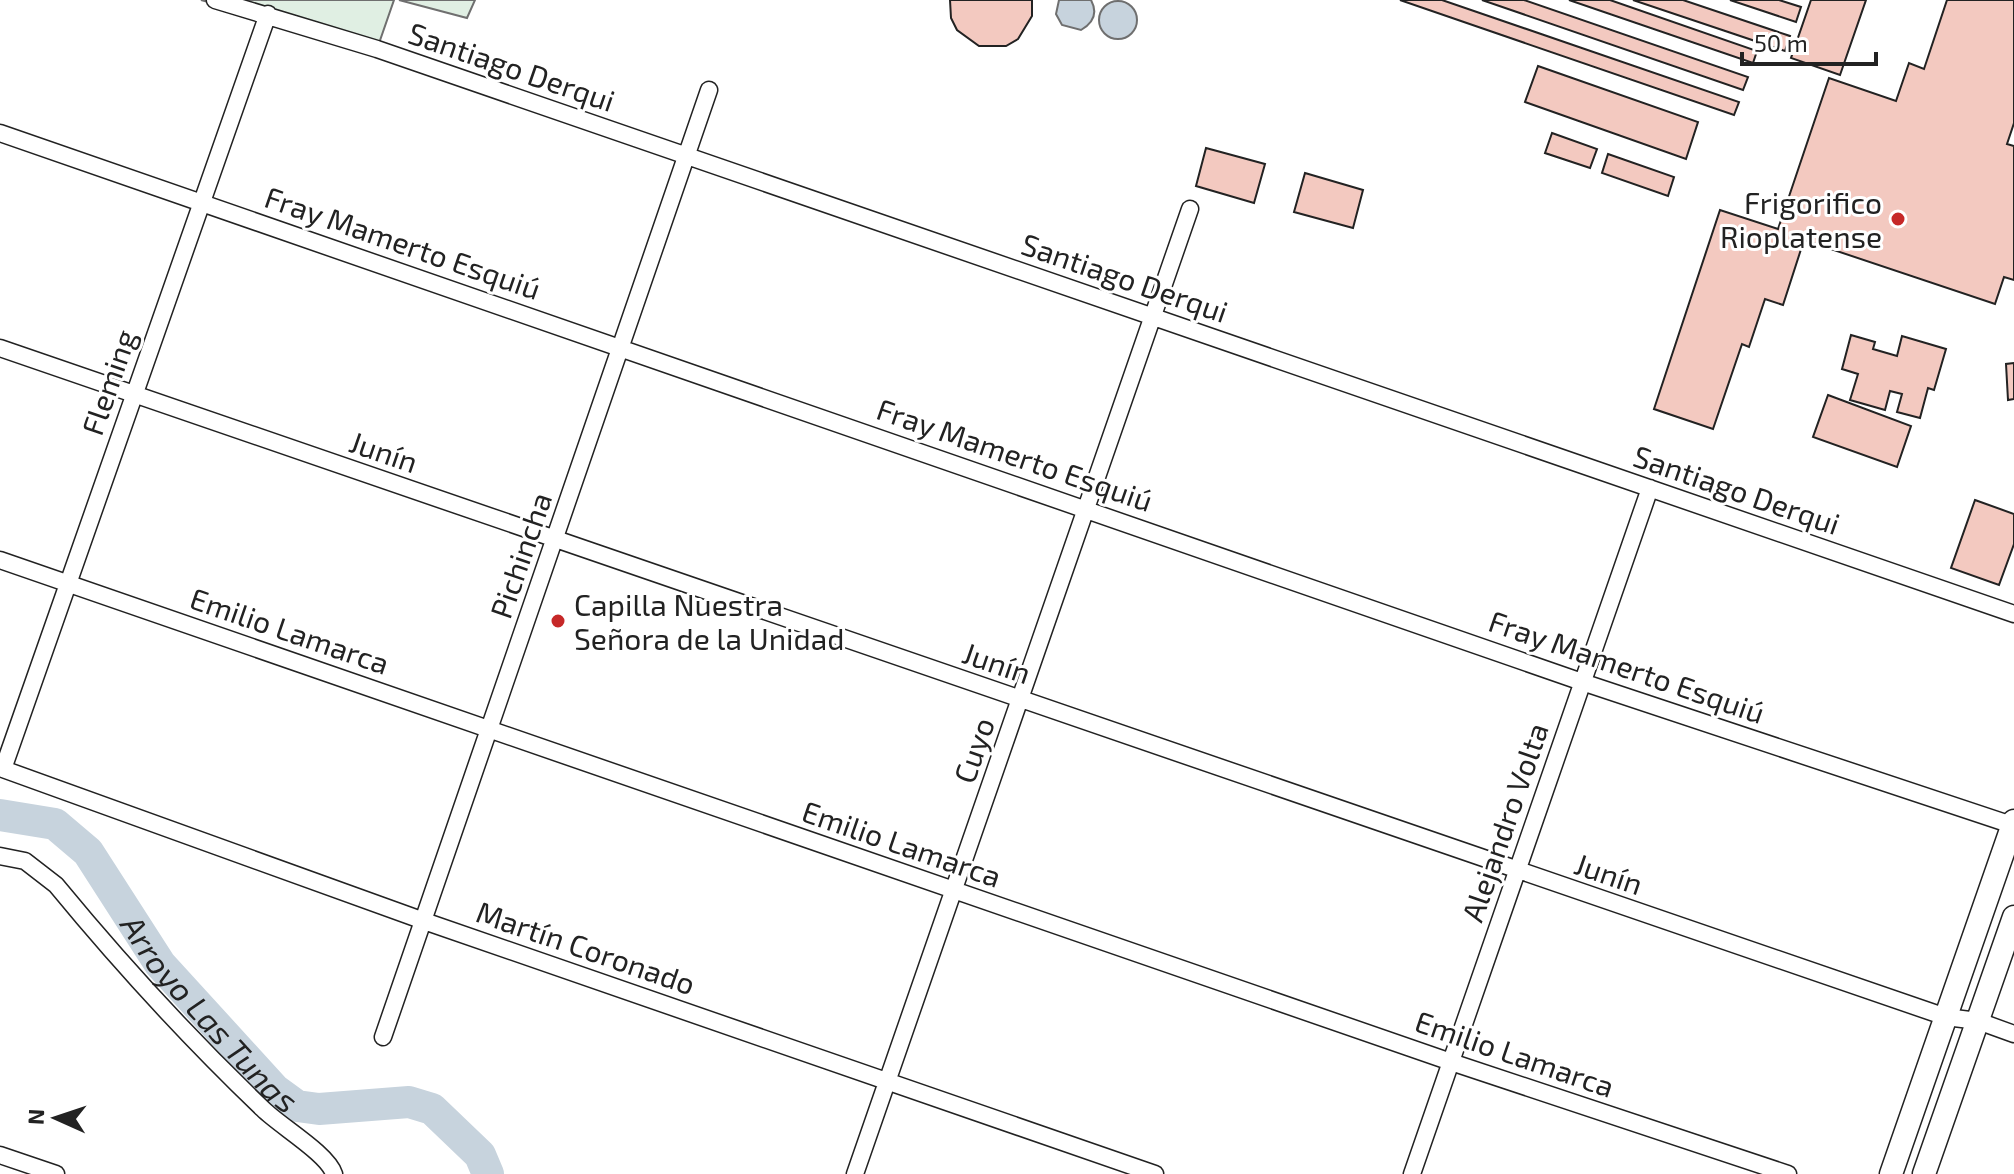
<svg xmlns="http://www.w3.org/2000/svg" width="2014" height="1174" viewBox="0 0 2014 1174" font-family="'Exo 2',sans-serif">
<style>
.green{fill:#e0efe3;stroke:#6f6f6f;stroke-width:2}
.water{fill:#c7d3dd;stroke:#6f6f6f;stroke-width:2}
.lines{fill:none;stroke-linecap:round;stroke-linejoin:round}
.river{stroke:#c7d3dd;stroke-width:32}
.building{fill:#f3c9c0;stroke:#222;stroke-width:2}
.street-casing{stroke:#222;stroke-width:19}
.secondary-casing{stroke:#222;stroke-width:25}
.street{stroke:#fff;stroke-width:16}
.secondary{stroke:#fff;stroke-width:22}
.poi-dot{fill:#c62828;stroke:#fff;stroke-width:3}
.labels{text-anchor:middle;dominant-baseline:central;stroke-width:6;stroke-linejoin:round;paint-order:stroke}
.street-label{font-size:30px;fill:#222;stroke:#fff}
.poi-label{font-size:30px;fill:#222;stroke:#fff;text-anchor:end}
.water-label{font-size:32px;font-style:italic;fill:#222;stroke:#fff}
</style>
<rect width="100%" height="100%" fill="#fff"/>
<path class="green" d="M201,0H394L377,49Z
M399,0H475L467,18Z"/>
<path class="water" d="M1059,0H1091C1098,13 1093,23 1081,30L1062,25L1056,14Z
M1099 20a19 19 0 1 1 38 0a19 19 0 1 1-38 0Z"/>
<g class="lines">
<path class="river" id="s1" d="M0,815L55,824L88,852L160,964L275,1090L297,1106L319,1109L409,1102L432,1109L480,1155L488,1174"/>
</g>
<path class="building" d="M950,0H1032V16L1018,39L1006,46H979L957,30L951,18Z
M1400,0H1442L1739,102L1734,115Z
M1482,0H1524L1748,77L1743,90Z
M1569,0H1610L1757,51L1753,63Z
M1633,0H1683L1790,36L1785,51Z
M1730,0H1779L1801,7L1796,22Z
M1811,0H1866L1840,75L1791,58Z
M1947,0H2014V123L2007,144L2014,146V280L2004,277L1995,304L1804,240L1783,305L1765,299L1749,347L1742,344L1713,429L1654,409L1720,210L1778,229L1829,78L1896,101L1909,63L1924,69Z
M1538,66L1698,122L1686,159L1525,102Z
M1552,133L1597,149L1590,168L1545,153Z
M1206,148L1265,164L1254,203L1196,186Z
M1608,154L1674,177L1668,196L1602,173Z
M1305,173L1363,190L1353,228L1294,212Z
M1851,335L1875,342L1873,349L1897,356L1902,336L1946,349L1934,390L1928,388L1920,418L1897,412L1902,394L1890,391L1885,410L1850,400L1858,374L1842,369Z
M2014,363V399L2008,400L2006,364Z
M1828,395L1911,426L1897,467L1813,437Z
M1975,500L2014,514V544L1999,585L1951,568Z"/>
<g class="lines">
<g class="street-casing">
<path id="street" d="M215,0L377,49L2014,614
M0,133L1582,682L2012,825
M0,348L1946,1017L1978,1021L2014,1034
M0,560L1451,1062L1788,1174
M0,768L424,921L1155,1174
M3,769L268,14
M0,856L25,861L56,885C121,964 190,1039 263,1109C280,1126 328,1154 334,1174
M383,1037L709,90
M0,1155L56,1174
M855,1174L1190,209
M1412,1174L1650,488"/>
</g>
<g class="secondary-casing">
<path id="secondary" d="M1891,1174L2014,821
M1924,1174L2014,917"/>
</g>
<use href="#street" class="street"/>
<use href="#secondary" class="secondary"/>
</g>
<g class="poi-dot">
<circle cx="1898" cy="219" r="8"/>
<circle cx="558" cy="621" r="8"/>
</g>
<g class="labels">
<g class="street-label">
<text transform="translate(512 66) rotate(19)">Santiago Derqui</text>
<text transform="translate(403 242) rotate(19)">Fray Mamerto Esquiú</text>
<text transform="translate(1125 277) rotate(19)">Santiago Derqui</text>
<text transform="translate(108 382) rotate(-71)">Fleming</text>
<text transform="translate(384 451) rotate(19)">Junín</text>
<text transform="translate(1015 454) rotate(19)">Fray Mamerto Esquiú</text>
<text transform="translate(1737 489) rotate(19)">Santiago Derqui</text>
<text transform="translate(520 555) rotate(-71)">Pichincha</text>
<text transform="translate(290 630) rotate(19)">Emilio Lamarca</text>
<text transform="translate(997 662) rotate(19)">Junín</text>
<text transform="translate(1627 666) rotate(19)">Fray Mamerto Esquiú</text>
<text transform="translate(973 750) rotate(-71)">Cuyo</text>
<text transform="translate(1504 822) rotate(-71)">Alejandro Volta</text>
<text transform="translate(902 843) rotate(19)">Emilio Lamarca</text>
<text transform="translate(1609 873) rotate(19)">Junín</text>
<text transform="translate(586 947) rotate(19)">Martín Coronado</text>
<text transform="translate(1515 1053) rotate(19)">Emilio Lamarca</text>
</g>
<g class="poi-label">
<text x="1882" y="202">Frigorifico<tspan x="1882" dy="34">Rioplatense</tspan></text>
<text x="574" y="604" text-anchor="start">Capilla Nuestra<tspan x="574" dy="34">Señora de la Unidad</tspan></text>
</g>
<g class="water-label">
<text stroke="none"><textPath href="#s1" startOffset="302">Arroyo Las Tunas</textPath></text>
</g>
</g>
<g transform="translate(56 1118) rotate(273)" stroke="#ffffff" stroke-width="6" paint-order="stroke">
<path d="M0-6L14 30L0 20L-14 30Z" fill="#222222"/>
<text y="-12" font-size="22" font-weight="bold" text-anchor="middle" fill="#222222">N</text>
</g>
<path d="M1742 52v12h134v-12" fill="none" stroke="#222222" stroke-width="4"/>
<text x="1754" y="52" font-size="24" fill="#222222" stroke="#ffffff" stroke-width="6" paint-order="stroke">50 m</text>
</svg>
